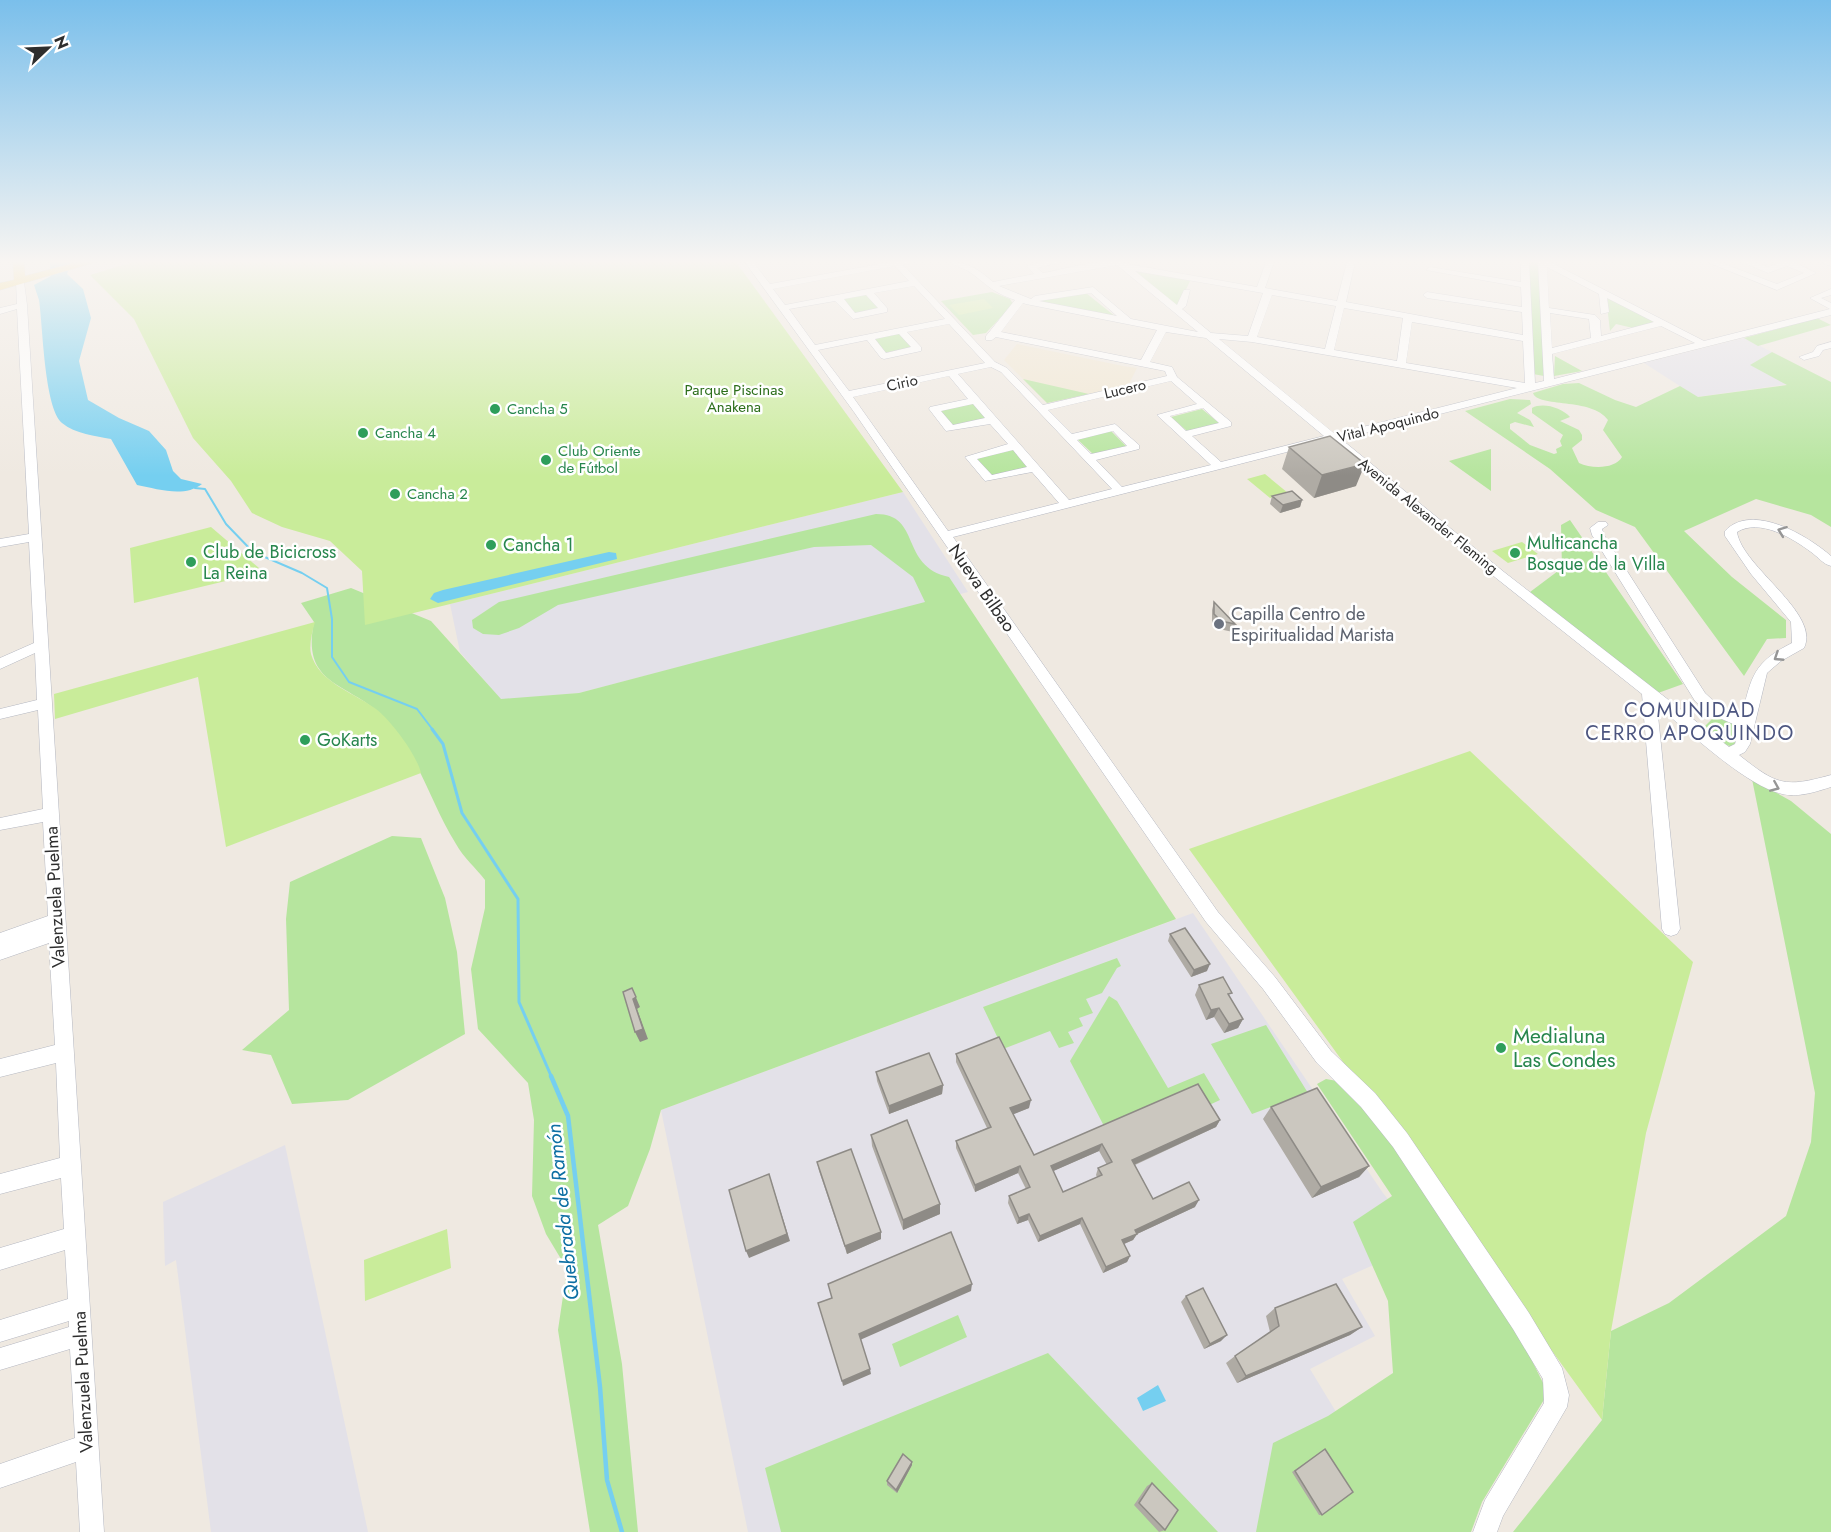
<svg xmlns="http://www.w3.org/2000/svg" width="1831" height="1532" viewBox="0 0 1831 1532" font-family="Jost,sans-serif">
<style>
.industrial{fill:#e3e1e8}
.education{fill:#f0e6d1}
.green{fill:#b6e59e}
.pitch{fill:#c9ec9a}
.water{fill:#75cff0}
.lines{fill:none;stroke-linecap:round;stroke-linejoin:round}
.stream-far2{stroke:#75cff0;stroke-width:2}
.stream-far1{stroke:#75cff0;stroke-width:3}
.stream{stroke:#75cff0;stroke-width:4.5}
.minor-casing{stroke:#b4b7c1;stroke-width:1}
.major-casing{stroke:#c9c9c9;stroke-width:1}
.minor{fill:#fff;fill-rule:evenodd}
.major{fill:#f2d163;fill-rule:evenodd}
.wall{fill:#afaba4;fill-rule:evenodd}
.shaded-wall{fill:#8e8b86}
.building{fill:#cbc7bf;stroke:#8e8b86;stroke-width:1.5;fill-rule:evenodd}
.oneway{stroke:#969696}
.leisure-dot{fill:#2e9e5b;stroke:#fff;stroke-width:2}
.worship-dot{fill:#6b7280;stroke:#fff;stroke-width:2}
.labels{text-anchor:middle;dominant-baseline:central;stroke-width:5;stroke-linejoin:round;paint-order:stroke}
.far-street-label{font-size:15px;fill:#2e2e2e;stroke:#fff}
.far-park-label{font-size:15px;fill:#2c6e1b;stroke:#fff}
.far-leisure-label{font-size:15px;fill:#27864d;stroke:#fff;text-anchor:start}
.leisure-label{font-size:18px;fill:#27864d;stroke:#fff;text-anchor:start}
.street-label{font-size:18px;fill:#2e2e2e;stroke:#fff}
.worship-label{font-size:18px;fill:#5b616d;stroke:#fff;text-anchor:start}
.neighbourhood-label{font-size:20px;letter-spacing:1.5px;fill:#4d5680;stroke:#fff}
.water-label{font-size:20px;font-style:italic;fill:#0d6fa3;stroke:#fff}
.near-leisure-label{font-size:21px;fill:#27864d;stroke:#fff;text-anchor:start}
</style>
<rect width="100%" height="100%" fill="#efe9e1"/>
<path class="industrial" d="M1744,338L1772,352L1751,365L1788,384L1697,397L1644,363Z
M903,492L968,592L579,693L501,700L460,652L450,604Z
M1193,913L1383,1193L1423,1243L1342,1279L1375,1336L1310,1369L1409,1532H748L661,1110Z
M285,1145L368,1532H211L176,1260L165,1266L163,1202Z"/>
<path class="education" d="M1017,344L1123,366L1137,368L1128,386L1047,403L1004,360Z"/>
<path class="green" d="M1529,262H1539L1544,376L1533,374Z
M1130,269L1191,279L1177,308Z
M992,292L1010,299L1013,304L986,333L973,335L941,301Z
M1086,293L1116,317L1037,301Z
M866,294L880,309L853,314L840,299Z
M1606,297L1655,322L1633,328L1616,324L1610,331Z
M1817,318L1831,325L1758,346L1744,338Z
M901,332L914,347L884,353L871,337Z
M1772,352L1831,382V527L1811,515L1756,499L1684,531L1732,577L1786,620V638L1767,639L1744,676L1635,527L1596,510L1550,469L1465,411L1510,399L1530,400L1531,404L1517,413L1530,420L1534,427L1515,422L1510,424V429L1530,445L1554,454L1557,453L1556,449L1562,446L1560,441L1563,435L1532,413V408C1543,402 1562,408 1570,417L1560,421L1579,430L1582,435V440L1572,448L1579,463C1592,469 1615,469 1622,457L1603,430L1608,420C1592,397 1537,408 1533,393L1563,384L1579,383L1615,400L1636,407L1680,386L1698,397L1787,385L1750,365Z
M1555,356L1582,371L1554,376Z
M1023,379L1089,394L1047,403Z
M974,403L987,418L952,426L939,411Z
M1202,409L1219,423L1187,431L1171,417Z
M1111,431L1126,446L1093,454L1077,439Z
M1491,449V491L1449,461Z
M1013,450L1027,467L989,476L975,459Z
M876,514C922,514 899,566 949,577L1176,919L661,1110L650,1149L628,1206L598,1225L622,1364L638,1532H590L558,1330L567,1269L546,1234L532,1196L534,1120L528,1083L478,1029L471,969L485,908V880C476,868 463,857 456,844C430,802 420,758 386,720C353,682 300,689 314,622L301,603L351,588L431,621L501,699L579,693L925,602L913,577L871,545L814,547L558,605L519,628L499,635L483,634L473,628L472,620L499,602Z
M1570,520L1683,684L1658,693L1530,592L1562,568L1561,525Z
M1714,717L1738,725L1734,747C1720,744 1712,738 1705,726Z
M1752,779L1791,801L1831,834V1532H1513L1602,1420L1611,1331L1669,1303L1786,1216L1811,1142L1815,1093Z
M392,836L421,838L445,898L457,952L465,1034L348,1100L292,1104L271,1055L242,1050L289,1010L286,919L290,882Z
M1117,958L1121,966L1117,968L1102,993L1086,999L1093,1013L1079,1018L1083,1026L1068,1032L1074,1043L1059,1048L1050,1031L1003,1049L983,1007Z
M1109,996L1117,1001L1168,1088L1204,1073L1220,1100L1205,1107L1104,1126L1070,1061Z
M1266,1025L1308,1093L1252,1114L1211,1044Z
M1326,1079L1337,1081L1418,1130L1548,1393L1482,1502L1471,1532H1256L1273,1443L1328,1416L1393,1373L1388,1301L1353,1222L1392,1196L1317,1084Z
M958,1315L967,1337L900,1367L892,1344Z
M1048,1353L1218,1532H781L765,1468Z"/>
<path class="pitch" d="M133,262H736L903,492L365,625L362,571L330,541L282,527L252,513L231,481L193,438L134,319L90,275Z
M984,299L993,308L959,315L949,305Z
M1265,474L1288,493L1270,498L1247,479Z
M211,527L259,568L234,579L134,603L130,548Z
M1522,542L1538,554L1508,563L1492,551Z
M315,622C312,632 309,645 311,654C319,682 352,692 373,707C389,717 417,755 421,773L226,847L198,677L55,719L54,694Z
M1470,751L1693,962L1646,1133L1611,1331L1602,1420L1189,849Z
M447,1229L451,1268L365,1301L364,1260Z"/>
<path class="water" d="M50,262H71L67,274L83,289L91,318L79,361L88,400L119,418L149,431L166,450L173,471L181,479L202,484C184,498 158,489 137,485L111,439C96,436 75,434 62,423C44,407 43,326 39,300L34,285L51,276Z
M609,552L616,553L617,559L438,603L430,599L434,593L443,590Z
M1158,1385L1166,1401L1143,1411L1137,1398Z"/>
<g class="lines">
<path class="stream-far2" d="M195,488L205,489L226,524L253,552L302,573L327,588L332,619V657L349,682L417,709L433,730"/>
<path class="stream-far1" d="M432,729L443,744L462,813L518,899L519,1002L552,1078"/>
<path class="stream" d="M551,1076L568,1116L600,1387L607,1480L622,1532"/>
<g class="minor-casing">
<path id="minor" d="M745,262H753L770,284L891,262H909L903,265L995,362L1007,368L1043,405L1167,376L1165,371L996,337L992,340H986V336L1015,300C992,292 989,286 971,273C965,268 956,267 950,262C969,262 979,270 993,282L1034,274L1027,266L1041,262H1061L1037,268L1043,273C1061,270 1113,255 1127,264L1257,287L1266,262H1274L1265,288L1337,301L1347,262H1355L1346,302L1523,335L1522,312L1427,298L1423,295L1427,292L1522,307L1521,287L1426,270L1430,267L1521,282V262H1529L1535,383L1544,381L1538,262H1550L1704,341L1830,309L1810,298L1831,289V295L1821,298L1831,303V315L1341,439L1504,572L1729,747L1735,744L1740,727L1708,713L1695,701L1592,535L1590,528L1598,522H1606L1608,525L1602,529L1604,535L1705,693L1718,705L1742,716C1751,676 1754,662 1792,643L1791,622L1751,574L1725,536V531C1752,502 1808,536 1831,556V566C1823,564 1818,557 1811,552C1792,538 1760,518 1737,532C1742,567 1821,613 1804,648L1781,661L1767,673L1750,744L1745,752L1739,755C1777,785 1784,788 1831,775V787C1818,791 1804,796 1790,795C1753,794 1688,730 1657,706L1680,929L1677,934L1671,936L1665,934L1662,929L1642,694L1496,578L1330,441L953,537L1218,912L1275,977L1331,1051L1375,1093L1407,1133L1529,1313L1562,1368L1569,1395L1567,1407L1503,1516L1497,1532H1473L1485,1500L1544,1403L1543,1379L1513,1329L1393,1147L1361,1107L1317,1063L1263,989L1206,922L854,412ZM1117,265L1198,332L1131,319L1093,287L1035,296L1031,299L999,286ZM895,266L909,281L785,305L773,289ZM1547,267L1599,294L1601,314L1609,312L1607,298L1654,322L1601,336L1600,320L1595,315L1549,308ZM1135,271L1263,293L1248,336L1211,333L1182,309L1186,306L1190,290H1184L1177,305ZM914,286L945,319L815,345L789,309L835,301L853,319L887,312V308L874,293ZM1091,293L1117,316L1039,301ZM866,295L878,308L855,313L844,299ZM1272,295L1336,306L1325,349L1257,337ZM1023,303L1026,304L1157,330L1141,360L1001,332ZM1344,308L1403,318L1397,361L1334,350ZM1550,313L1589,319L1591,338L1552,348ZM1412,322L1523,341L1525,383L1406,363ZM949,324L985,363L849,391L818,350L867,340L881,358L884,359L921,351V347L907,332ZM1661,326L1695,343L1554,379L1552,354ZM1166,332L1206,338L1324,436L1221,462L1192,436L1231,426V422L1177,377L1172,367L1150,362ZM899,334L911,347L886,353L875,339ZM1219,339L1252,342L1517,388L1335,434ZM991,367L1001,372L1112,489L1069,500L958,374ZM949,376L968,399L930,407L929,409L946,431L990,424L1008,444L965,457L985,481L1032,472L1059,503L948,531L853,397ZM1171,381L1197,404L1157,415L1211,465L1122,487L1096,460L1139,449V445L1115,424L1072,434L1048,410ZM973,404L985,418L953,425L941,411ZM1203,408L1219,423L1186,431L1170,416ZM1113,431L1127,446L1091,454L1077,440ZM1013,450L1027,467L992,475L977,459Z
M1707,262H1719L1777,284L1804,273L1787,266L1768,273L1742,262H1754L1768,267L1782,262H1794L1816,273L1777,290Z
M1823,262H1831V266L1824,264Z
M20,279L24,282L27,305L104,1532H80L76,1462L0,1488V1464L75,1438L70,1349L0,1370V1348L69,1327V1321L0,1342V1320L68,1299L65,1250L0,1270V1248L64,1229L61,1178L0,1194V1174L60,1158L56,1063L0,1077V1059L55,1045L49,943L0,960V933L48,916L43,822L0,830V818L43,809L38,710L0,719V709L37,700L35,653L0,669V658L34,643L29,542L0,547V539L29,534L17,309L0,314V308L17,304L16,282Z
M1831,342V348L1823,350L1819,356L1804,360L1799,357L1813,352L1817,346Z"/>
</g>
<g class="major-casing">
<path id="major" d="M13,262H24L25,276L78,262H96L0,290V283L14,280Z"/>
</g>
<use href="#minor" class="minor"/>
<use href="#major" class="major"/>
</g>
<path class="wall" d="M1289,447L1356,486L1314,498L1282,469Z
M1272,496L1302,500L1300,507L1280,513L1270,504Z
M1214,602L1235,624L1233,632L1219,629L1212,622V610Z
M1170,934L1207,971L1191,977L1168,941Z
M1199,985L1230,998L1243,1019L1238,1028L1224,1033L1214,1017L1206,1020L1195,995Z
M956,1054L1029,1108L1013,1114L1034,1155L1220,1120L1216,1127L1135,1165L1153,1199L1195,1207L1137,1234L1133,1240L1124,1244L1130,1256L1127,1262L1103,1273L1080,1224L1038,1242L1028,1220L1017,1224L1008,1203L1009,1196L1026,1189L1018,1173L975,1192L956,1148V1141L987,1128L956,1062ZM1099,1151L1107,1165L1098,1168L1096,1175L1097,1177L1063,1192L1053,1171Z
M876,1072L943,1085L942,1094L889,1114L877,1081Z
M1271,1107L1369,1166L1359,1177L1312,1198L1263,1119Z
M871,1135L940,1204V1214L903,1230L872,1146Z
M817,1162L881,1232V1239L847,1254L819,1171Z
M1186,1296L1221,1341L1204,1349L1181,1302Z
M1275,1308L1362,1327L1350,1335L1237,1383L1226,1363L1235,1356L1270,1332L1266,1316Z
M1325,1449L1322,1515H1319L1292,1472Z
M912,1462V1465L897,1493L887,1485V1481Z
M1152,1483L1165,1530L1159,1532L1134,1505L1147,1486Z"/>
<path class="shaded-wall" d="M1365,464L1356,486L1314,498L1322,475Z
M1302,500L1300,507L1280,513L1283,505Z
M1210,964L1207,971L1191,977L1194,970Z
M632,988L640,1007L637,1009L648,1039L640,1042L635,1032Z
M1219,1008L1214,1017L1206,1020L1211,1010Z
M1243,1019L1238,1028L1224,1033L1229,1024Z
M943,1085L942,1094L889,1114V1106Z
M1031,1100L1029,1108L1009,1116L1010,1108Z
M1220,1120L1216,1127L1129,1167L1132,1160Z
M1102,1144L1099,1151L1049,1173L1051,1166Z
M1020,1166L1018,1173L975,1192V1185Z
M1369,1166L1359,1177L1312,1198L1321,1187Z
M769,1174L790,1241L749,1258L746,1251Z
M1199,1200L1195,1207L1137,1234L1133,1240L1119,1246L1122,1240L1135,1230Z
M940,1204V1214L903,1230V1220Z
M1029,1214L1028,1220L1017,1224L1019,1218Z
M1082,1218L1080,1224L1038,1242L1040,1236Z
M881,1232V1239L847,1254L845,1246Z
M1130,1256L1127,1262L1103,1273L1106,1267Z
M972,1284L971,1291L860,1340L859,1334Z
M1362,1327L1350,1335L1237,1383L1246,1376Z
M1227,1335L1221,1341L1204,1349L1210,1344Z
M870,1369L871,1374L843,1386L842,1381Z
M912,1462V1465L897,1493L896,1490Z"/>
<path class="building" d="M1330,436L1365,464L1322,475L1289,447Z
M1292,491L1302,500L1283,505L1272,496Z
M1214,602L1235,624L1221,621L1214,614Z
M1185,928L1210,964L1194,970L1170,934Z
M1223,977L1232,993L1228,994L1243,1019L1229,1024L1219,1008L1211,1010L1199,985Z
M632,988L636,997L633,999L643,1029L635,1032L623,992Z
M999,1037L1031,1100L1010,1108L1034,1155L1198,1084L1220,1120L1132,1160L1153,1199L1189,1182L1199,1200L1135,1230L1137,1234L1122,1240L1130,1256L1106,1267L1082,1218L1040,1236L1029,1214L1019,1218L1009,1196L1030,1187L1020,1166L975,1185L956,1141L991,1127L956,1054ZM1102,1144L1112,1162L1098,1168L1102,1175L1063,1192L1051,1166Z
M929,1053L943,1085L889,1106L876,1072Z
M1317,1088L1369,1166L1321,1187L1271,1107Z
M907,1120L940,1204L903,1220L871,1135Z
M851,1149L881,1232L845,1246L817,1162Z
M769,1174L787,1234L746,1251L729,1190Z
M951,1232L972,1284L859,1334L870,1369L842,1381L818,1303L832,1298L828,1284Z
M1336,1284L1362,1327L1246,1376L1235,1356L1279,1326L1275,1308Z
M1203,1288L1227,1335L1210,1344L1186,1296Z
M1325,1449L1353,1492L1322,1515L1295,1471Z
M903,1454L912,1462L896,1490L887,1481Z
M1152,1483L1178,1510L1165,1530L1139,1503Z"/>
<defs><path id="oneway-chevron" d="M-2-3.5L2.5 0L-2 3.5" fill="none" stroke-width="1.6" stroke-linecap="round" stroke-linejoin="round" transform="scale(1.5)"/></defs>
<g class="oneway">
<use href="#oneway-chevron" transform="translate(1782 531) rotate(-159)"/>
<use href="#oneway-chevron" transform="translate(1778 657) rotate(147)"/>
<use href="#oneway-chevron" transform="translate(1775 787) rotate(23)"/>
</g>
<linearGradient id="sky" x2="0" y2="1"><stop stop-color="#7abfeb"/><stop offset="0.55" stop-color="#f8f5f2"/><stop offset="1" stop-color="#f8f5f2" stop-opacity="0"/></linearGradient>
<rect width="1831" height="476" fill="url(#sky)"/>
<g class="leisure-dot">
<circle cx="495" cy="409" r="6"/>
<circle cx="363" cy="433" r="6"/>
<circle cx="546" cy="460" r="6"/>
<circle cx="395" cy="494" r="6"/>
<circle cx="491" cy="545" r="6"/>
<circle cx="1515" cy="553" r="6"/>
<circle cx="191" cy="562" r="6"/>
<circle cx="305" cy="740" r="6"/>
<circle cx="1501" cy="1048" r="6"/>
</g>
<circle class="worship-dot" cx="1219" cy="624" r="6"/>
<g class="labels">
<g class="far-street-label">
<text transform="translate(902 383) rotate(-12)">Cirio</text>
<text transform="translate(1125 389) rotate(-13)">Lucero</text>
<text transform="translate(1388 425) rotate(-14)">Vital Apoquindo</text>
<text transform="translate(1428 516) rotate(39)">Avenida Alexander Fleming</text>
</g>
<g class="far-park-label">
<text x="734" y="390">Parque Piscinas<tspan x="734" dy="17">Anakena</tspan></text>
</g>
<g class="far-leisure-label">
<text x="507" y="409">Cancha 5</text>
<text x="375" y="433">Cancha 4</text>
<text x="558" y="451">Club Oriente<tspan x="558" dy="17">de Fútbol</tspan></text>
<text x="407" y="494">Cancha 2</text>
</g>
<g class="leisure-label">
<text x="1527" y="543">Multicancha<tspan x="1527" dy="21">Bosque de la Villa</tspan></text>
<text x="503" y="545">Cancha 1</text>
<text x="203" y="552">Club de Bicicross<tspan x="203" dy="21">La Reina</tspan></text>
<text x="317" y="740">GoKarts</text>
</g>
<g class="street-label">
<text transform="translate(982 588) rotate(55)">Nueva Bilbao</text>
<text transform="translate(55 897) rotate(-93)">Valenzuela Puelma</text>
<text transform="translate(83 1382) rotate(-93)">Valenzuela Puelma</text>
</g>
<g class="worship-label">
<text x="1231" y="614">Capilla Centro de<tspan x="1231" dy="21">Espiritualidad Marista</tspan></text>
</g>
<g class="neighbourhood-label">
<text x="1690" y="710">COMUNIDAD<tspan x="1690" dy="23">CERRO APOQUINDO</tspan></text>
</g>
<g class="water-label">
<text transform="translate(563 1212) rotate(-96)">Quebrada de Ramón</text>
</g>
<g class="near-leisure-label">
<text x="1513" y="1036">Medialuna<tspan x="1513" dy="24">Las Condes</tspan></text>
</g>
</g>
<g transform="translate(48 48) rotate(67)" stroke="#ffffff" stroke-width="4.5" paint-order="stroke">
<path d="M0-4.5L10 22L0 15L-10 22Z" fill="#2e2e2e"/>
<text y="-9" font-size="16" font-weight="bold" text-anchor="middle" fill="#2e2e2e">N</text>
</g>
</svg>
